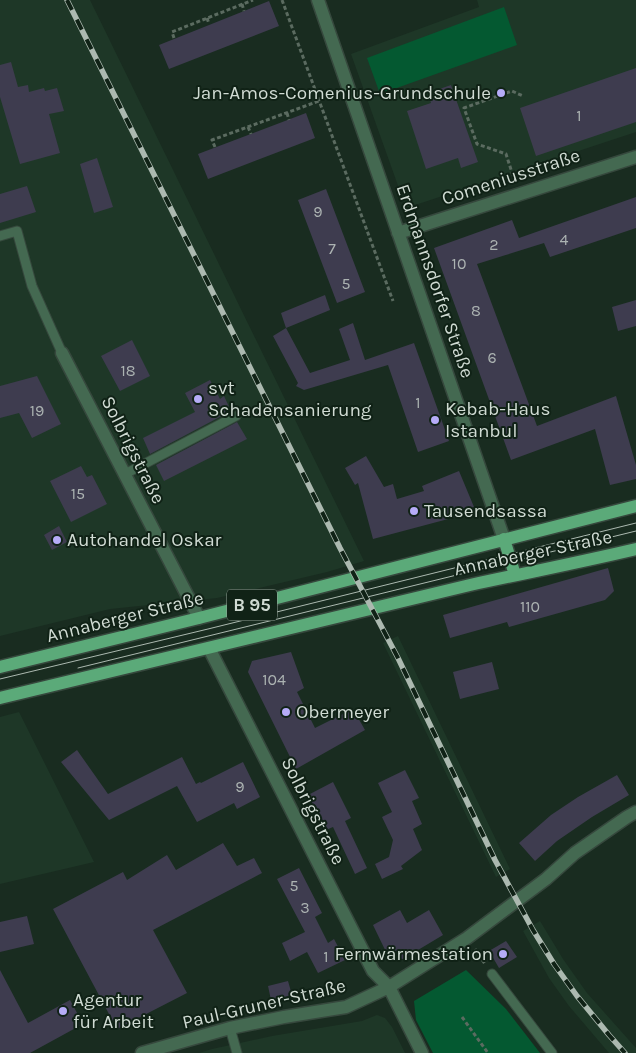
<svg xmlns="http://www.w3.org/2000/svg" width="636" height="1053" viewBox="0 0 636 1053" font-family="Karla,sans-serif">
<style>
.built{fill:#1e3727}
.green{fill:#045931}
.building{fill:#3e3c4f}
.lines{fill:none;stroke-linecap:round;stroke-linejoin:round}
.lane-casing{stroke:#36483d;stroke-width:11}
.street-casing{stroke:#36483d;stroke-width:15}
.primary-casing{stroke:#36483d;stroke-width:15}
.path{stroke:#5b6b60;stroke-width:3;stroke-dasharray:4 2.5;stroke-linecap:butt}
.lane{stroke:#446951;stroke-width:9}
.street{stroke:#446951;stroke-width:12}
.primary{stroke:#5baa79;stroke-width:12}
.tram{stroke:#acb9b0;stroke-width:1}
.rail-casing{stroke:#acb9b0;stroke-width:5.5}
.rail{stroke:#102216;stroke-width:4;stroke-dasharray:11;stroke-linecap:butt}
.poi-dot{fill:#b6acf8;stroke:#102216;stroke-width:2}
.labels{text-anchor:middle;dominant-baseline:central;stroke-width:4;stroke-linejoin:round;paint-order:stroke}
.number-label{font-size:16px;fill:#acb3b2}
.shield{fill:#102216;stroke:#96a49a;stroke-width:1}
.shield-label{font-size:18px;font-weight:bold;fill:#d0dbd3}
.poi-label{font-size:19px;fill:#d0dbd3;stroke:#102216;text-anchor:start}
.street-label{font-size:19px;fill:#d0dbd3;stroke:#102216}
</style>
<rect width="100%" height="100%" fill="#192c20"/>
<path class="built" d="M0,0H90L364,561L327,572L217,598L110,609L0,636Z
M477,0H636V132L406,208L351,54L479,7Z
M398,636L510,869L496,877L383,643Z
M19,712L94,862L0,884V717Z
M540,921L563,959L587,993L636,1048V1053H609L569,1006L549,978L523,931Z
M377,1015L385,1018L392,1027L405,1053H199L212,1049L272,1036L362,1021Z"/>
<path class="green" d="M504,7L517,45L380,94L367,58Z
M466,970L506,1009L540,1053H433L416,1020L414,1001Z"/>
<path class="building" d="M269,1L279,26L169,69L159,45Z
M11,62L18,87L28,85L29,92L44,88L45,91L57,88L64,111L49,114L60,153L20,164L0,97V65Z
M636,68V122L536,156L520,108Z
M451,85L478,162L461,168L458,158L426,169L407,111L431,103L428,93Z
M306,113L315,138L208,179L198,154Z
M97,158L113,207L94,213L80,164Z
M27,186L36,212L0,223V194Z
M326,189L365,292L337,303L298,200Z
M636,197V228L550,257L544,243L477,264L537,426L616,396L636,465V479L610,485L595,429L511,460L434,248L512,220L519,238Z
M325,295L330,310L286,328L281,313Z
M636,300V326L618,331L612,307Z
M353,323L365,360L414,343L449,441L418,452L388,365L304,390L296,386L298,383L273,336L286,328L310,373L350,360L339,329Z
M132,340L150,376L120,391L101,356Z
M37,376L61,424L32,438L19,413L0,418V386Z
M210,380L220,399L224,396L231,411L150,454L143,438L195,412L185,393Z
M237,422L247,439L164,481L156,465Z
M366,456L384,487L393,484L397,499L424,491L422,486L459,471L474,507L466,510L467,514L373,539L358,483L355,485L345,468Z
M81,466L87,477L92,475L107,504L71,522L50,481Z
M59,526L67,542L52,550L44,535Z
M608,568L614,591L605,600L509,627L507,622L450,638L443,615Z
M291,652L304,688L297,692L315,728L353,709L365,730L296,769L248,672L252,661Z
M492,662L499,689L460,699L453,672Z
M77,750L108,794L182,757L196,784L200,782L201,783L243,762L260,797L237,809L234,803L197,822L177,786L109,820L61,762Z
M405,770L419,798L412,801L422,824L413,829L422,850L401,866L403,869L382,879L375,864L389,857L393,840L382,817L392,812L378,783Z
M617,775L629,795L592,817L557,841L535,861L519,843L551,815L578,797Z
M333,782L351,818L345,821L367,868L355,874L333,827L326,830L308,795Z
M223,843L237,866L254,858L262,873L153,930L187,993L117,1029L53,909L123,872L127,880L167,855L176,870Z
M299,868L322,913L315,917L328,943L334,939L345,960L318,973L307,952L290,961L282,943L305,932L277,879Z
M400,910L407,923L429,910L443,935L403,959L388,956L373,925Z
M27,916L34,944L0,952V922Z
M506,941L517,957L499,968L489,951Z
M0,970L28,1023L70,1000L83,1024L30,1053H0Z
M288,981L292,995L271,1000L268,986Z"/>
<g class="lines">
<g class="lane-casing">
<path id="lane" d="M0,236L17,231L32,286L62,353
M125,474L236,416
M492,974L552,1053
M230,1028L237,1053"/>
</g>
<g class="street-casing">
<path id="street" d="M318,0L504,539
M398,233L636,157
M62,353L199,618
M209,648L373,971L389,987L422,1053
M142,1053L230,1028L284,1017L346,1007L389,987L467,938L546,879L575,853L627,817L636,812"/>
</g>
<g class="primary-casing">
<path id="primary" d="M504,539L515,575
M0,667L199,618L636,506
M0,698L470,585C525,573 581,562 636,549"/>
</g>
<path class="path" d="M282,0L393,301
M242,4L244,11
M207,18L209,24
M174,38L172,32L253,0
M287,113L289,120
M248,127L251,134
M215,147L212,140L319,101
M515,182L506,154L477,144L464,108L512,91L523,96
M475,949L485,964
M462,1017L488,1053"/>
<use href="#lane" class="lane"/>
<use href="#street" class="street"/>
<use href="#primary" class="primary"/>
<path class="tram" d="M78,668L636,531
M0,679L208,629L636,523"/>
<g class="rail-casing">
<path id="rail" d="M67,0L340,548L398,658L495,860L533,930L554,964L577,996L609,1035L625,1053"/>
</g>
<use href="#rail" class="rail"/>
</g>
<g class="poi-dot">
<circle cx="501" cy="93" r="5"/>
<circle cx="198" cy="399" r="5"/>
<circle cx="435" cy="420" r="5"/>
<circle cx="414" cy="511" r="5"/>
<circle cx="57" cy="540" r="5"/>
<circle cx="286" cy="712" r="5"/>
<circle cx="503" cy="954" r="5"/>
<circle cx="63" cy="1011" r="5"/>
</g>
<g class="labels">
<g class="number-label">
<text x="579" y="115">1</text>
<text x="318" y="211">9</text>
<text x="564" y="239">4</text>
<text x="494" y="244">2</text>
<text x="332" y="248">7</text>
<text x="459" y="263">10</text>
<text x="346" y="283">5</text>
<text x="476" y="310">8</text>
<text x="492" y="357">6</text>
<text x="128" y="370">18</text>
<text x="418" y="402">1</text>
<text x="37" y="410">19</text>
<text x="78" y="493">15</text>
<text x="530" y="606">110</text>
<text x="274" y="679">104</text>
<text x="240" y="786">9</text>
<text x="294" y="885">5</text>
<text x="305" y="907">3</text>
<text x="326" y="956">1</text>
</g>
<rect class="shield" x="227" y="589.5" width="50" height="31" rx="4"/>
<g class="shield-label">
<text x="252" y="605">B 95</text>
</g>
<g class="poi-label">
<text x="491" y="93" text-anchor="end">Jan-Amos-Comenius-Grundschule</text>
<text x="208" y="388">svt<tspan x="208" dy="22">Schadensanierung</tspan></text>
<text x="445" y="409">Kebab-Haus<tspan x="445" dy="22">Istanbul</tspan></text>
<text x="424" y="511">Tausendsassa</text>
<text x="67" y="540">Autohandel Oskar</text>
<text x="296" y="712">Obermeyer</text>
<text x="493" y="954" text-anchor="end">Fernwärmestation</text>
<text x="73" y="1000">Agentur<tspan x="73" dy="22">für Arbeit</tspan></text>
</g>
<g class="street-label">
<text transform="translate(511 177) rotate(-18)">Comeniusstraße</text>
<text transform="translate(435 281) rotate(71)">Erdmannsdorfer Straße</text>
<text transform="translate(133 450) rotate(63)">Solbrigstraße</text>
<text transform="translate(533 553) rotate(-12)">Annaberger Straße</text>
<text transform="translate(125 617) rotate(-14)">Annaberger Straße</text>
<text transform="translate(313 811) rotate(63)">Solbrigstraße</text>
<text transform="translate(264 1004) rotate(-13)">Paul-Gruner-Straße</text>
</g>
</g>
</svg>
